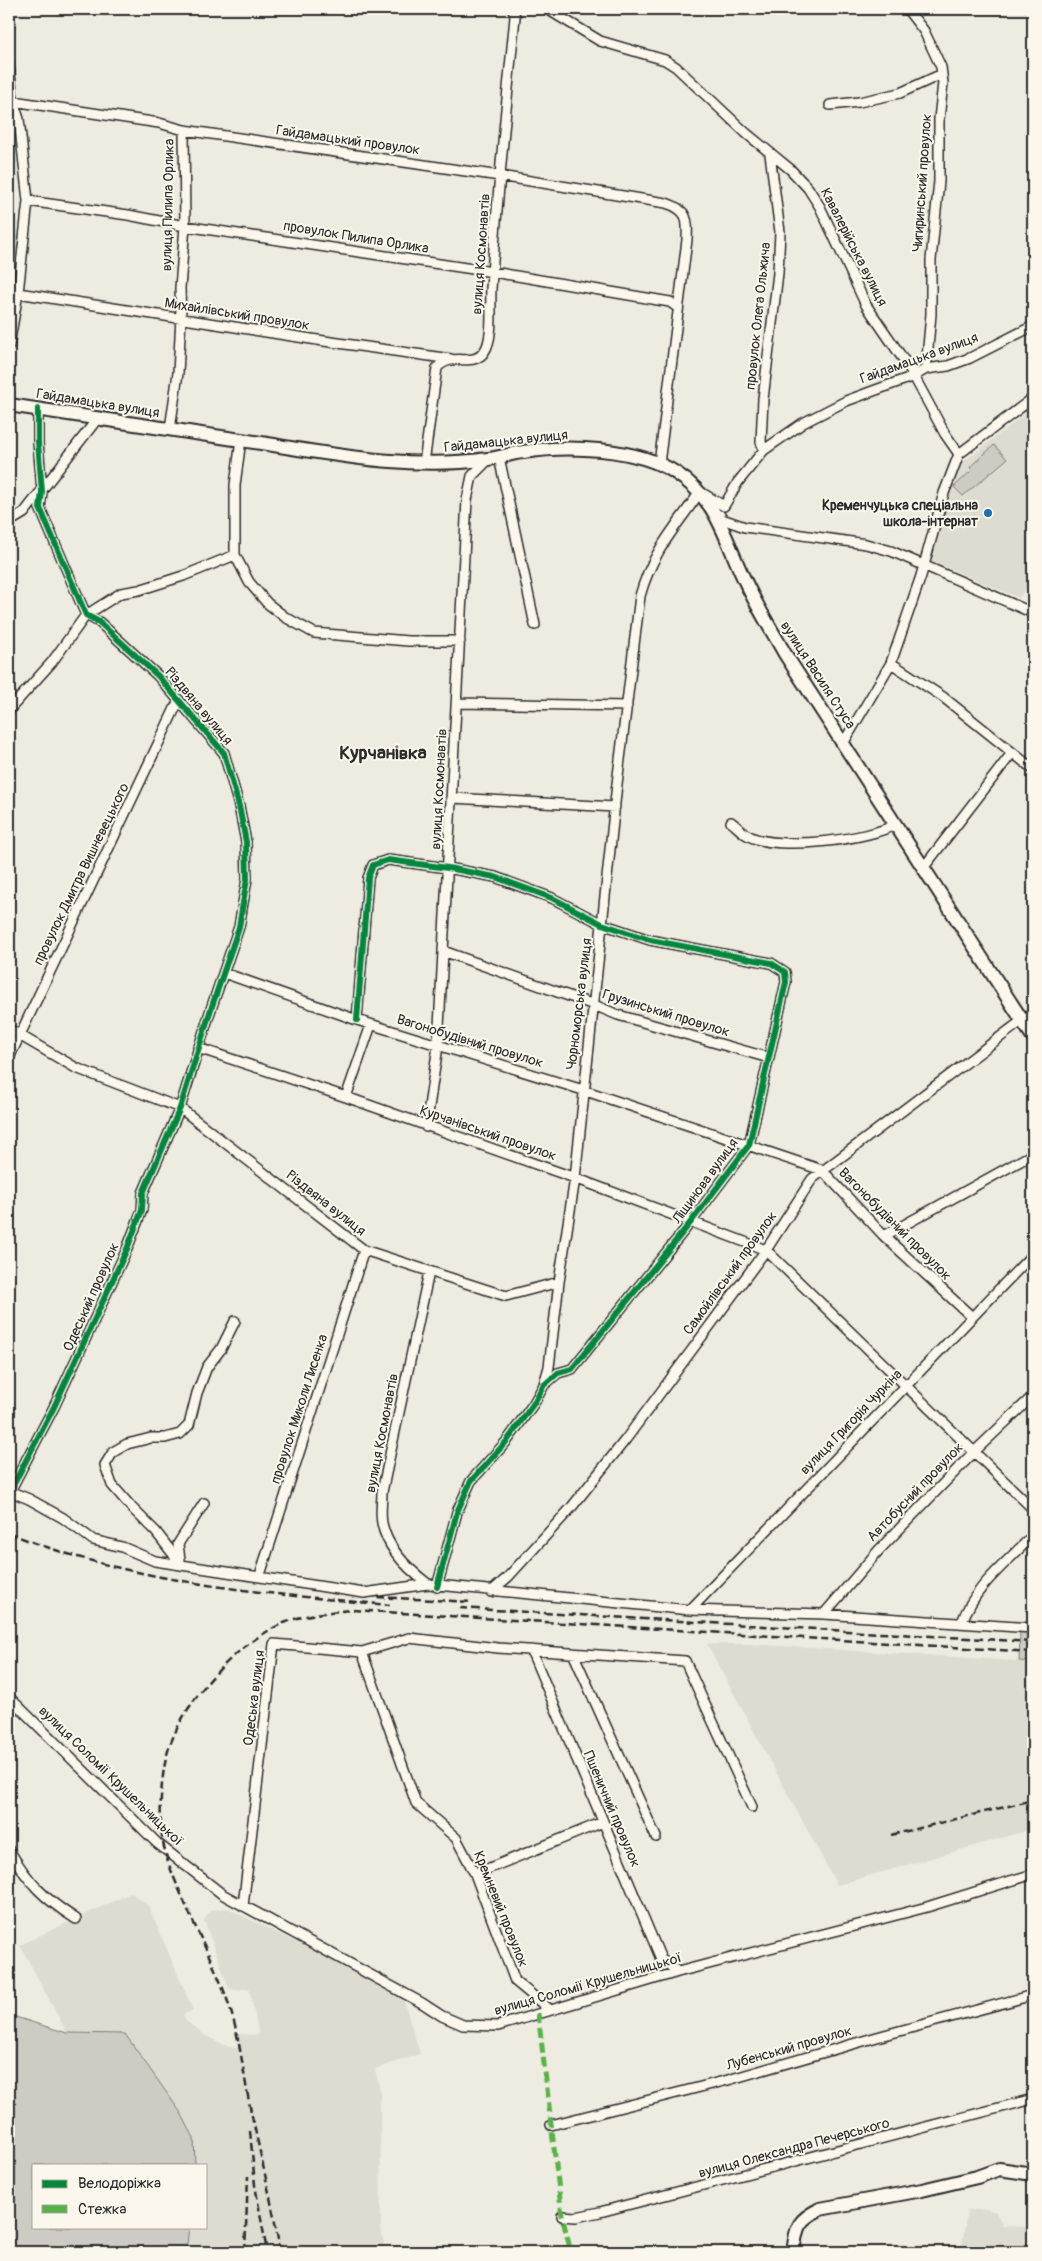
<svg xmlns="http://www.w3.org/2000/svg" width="1042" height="2261" viewBox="0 0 1042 2261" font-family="Pangolin,sans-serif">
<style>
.built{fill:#dedbd1}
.green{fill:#cecbc2;stroke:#7c7b76}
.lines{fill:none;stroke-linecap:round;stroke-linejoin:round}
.street-casing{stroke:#2b2b2b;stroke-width:12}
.secondary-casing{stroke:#2b2b2b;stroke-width:16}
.street{stroke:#fbf7ec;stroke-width:9}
.secondary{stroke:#fbf7ec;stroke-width:12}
.rail{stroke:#2b2b2b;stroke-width:2.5;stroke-dasharray:8 4;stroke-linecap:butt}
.quiet{stroke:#56b246;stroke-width:5;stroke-dasharray:10 5;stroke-linecap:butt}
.cycleway-casing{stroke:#fbf7ec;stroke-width:9}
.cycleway{stroke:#00873e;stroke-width:6}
.poi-dot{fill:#1f6fb2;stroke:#fbf7ec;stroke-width:2}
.labels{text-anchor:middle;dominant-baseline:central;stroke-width:4;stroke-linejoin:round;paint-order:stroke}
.street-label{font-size:14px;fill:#2b2b2b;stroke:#fbf7ec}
.poi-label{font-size:14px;font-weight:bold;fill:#2b2b2b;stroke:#fbf7ec;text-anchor:end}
.district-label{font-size:19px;font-weight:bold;fill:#2b2b2b;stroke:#fbf7ec}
</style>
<rect width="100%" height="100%" fill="#eeebe0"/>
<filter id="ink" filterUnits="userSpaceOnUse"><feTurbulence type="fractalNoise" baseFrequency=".02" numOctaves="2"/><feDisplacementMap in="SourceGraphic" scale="10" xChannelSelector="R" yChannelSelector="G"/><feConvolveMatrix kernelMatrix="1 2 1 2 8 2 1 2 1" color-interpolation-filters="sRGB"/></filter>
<g filter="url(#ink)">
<path class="built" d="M1033,408V577L1019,598L929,560L958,466Z
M707,1644H747L1033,1662V1829L837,1885Z
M131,1893L148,1905L193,2010L183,2015L186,2021L206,2036L229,2047L239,2048L235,2034L259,2035L249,1988L234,1990L229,1988L204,1920L211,1910L227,1908L402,1995L420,2054L375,2069L380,2091L381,2229L385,2252H186L189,2227H206V2165H195L194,2138L181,2113L125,2034L67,2033L20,1945Z
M986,2209L996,2212L1003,2226L1029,2227L1033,2220V2252H961L967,2211Z"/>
<path class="green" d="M994,445L1007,459L963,496L954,487L972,470L970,467Z
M1020,1630H1033V1662L1019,1661Z
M9,2015L67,2033L125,2034L181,2113L194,2138L195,2165H34V2227H189L186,2252H9Z"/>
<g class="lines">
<g class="street-casing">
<path id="street" d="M547,9L600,41L665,60L676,67L746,133L790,169L808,188L820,207L866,305L910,369L945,434L959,454L944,493L921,576L891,663L844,742
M907,9L924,31L941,67L943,83L939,119V181L931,260V314L926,369
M9,65L13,101L19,119L28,201L18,293L9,346
M13,101L159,123L184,130L500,176L666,203C688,210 688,219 687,240L659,464
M830,105L859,102L900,93L942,74
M28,201L128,215L185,226L493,272L670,302L677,307
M18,293L324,341L451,359
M170,429L178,373L181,318L180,288L185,226L184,130
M241,440L235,485V555L249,582L267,603L285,617L314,633L408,641H460
M764,450L761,442L763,399L778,273L780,232L770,154
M959,454L1033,398
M499,457L535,625
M424,463L437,368C451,351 473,368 484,352C494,339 490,305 491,289C497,198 506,107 515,17L513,9
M720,515L719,518L745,527L866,544L891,551L1033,613
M9,522L24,513L98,418
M891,663L943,697L1033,769
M457,703L627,706
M9,710L52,662L86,615L121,593L139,590L183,576L235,555
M452,798L615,807
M731,822C737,826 742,833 749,836C776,851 870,840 896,824
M924,867L1012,753
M443,951L594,1005L618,1015L769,1058
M224,973L357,1020L583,1090L822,1170L884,1236L972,1317
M357,1020L368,878L373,865L388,860L448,868L495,877L552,898L602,924L650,940L771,963L785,972L786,982L749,1145L691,1222L572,1369L558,1373L544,1385L534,1403L507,1441L471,1481L457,1512L437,1587
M9,1029L76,1068L180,1108L364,1250L506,1296L559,1282
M198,1048L346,1097L575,1178L766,1250L1033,1509
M9,1058L178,702
M346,1097L371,1025
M426,1127L438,1046L467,500L472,476L489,459
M884,1236L1033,1154
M544,1384L549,1367L559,1282L575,1178L617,784L640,596C652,552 675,528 700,492L724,506L738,482L764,450L803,423L846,401L914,376L926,369L948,366L970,358L1033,326
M9,1491L29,1499L63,1518L93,1540L122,1547L155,1561L364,1593L428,1584L690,1610L824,1614L1033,1628
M10,1491L54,1407L127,1249L142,1210L143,1193L180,1108L210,1012L239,927L247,879L246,842L239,806L224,753L158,676L99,622L86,615L40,508L42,492L38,442V409
M180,1560L178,1544L204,1503
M180,1563L156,1532L132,1508L112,1485L105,1465L113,1452L127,1444L151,1438H165L180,1434L189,1425L197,1393L207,1367L221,1349L235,1321
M260,1575L364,1250
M428,1584C408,1569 387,1549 382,1523C380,1514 382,1502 382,1492L429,1272
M491,1592L508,1577L571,1508L626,1439L766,1250L812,1179L1024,1019L1033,1016
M690,1610C804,1491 918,1372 1033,1254
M824,1614L879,1550L974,1452L1033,1396
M962,1622C976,1584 1006,1564 1033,1535
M531,1650L661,1959L678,1972
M362,1652L416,1803L456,1838L475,1874L515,1981L549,2009
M573,1653L656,1837
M9,1697L157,1843L222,1894L422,2003L442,2016L463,2025L498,2026L678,1972L927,1907L1033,1874
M9,1850C29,1883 43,1898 76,1919
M475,1874L603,1822
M243,1906L274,1644L362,1652L409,1638L498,1648L685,1661L752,1807
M551,2125L728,2080L877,2037L1033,1995
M562,2216L576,2217L600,2212L1033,2099"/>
</g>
<g class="secondary-casing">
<path id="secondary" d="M9,405C93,418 177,430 261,443C335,455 413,470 488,459C500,458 511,453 523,452C567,445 637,447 676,473C718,500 724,537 744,579C756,605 771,629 785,654L1033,1037
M793,2252C797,2227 796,2221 820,2209L922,2190L977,2177L999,2169L1033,2174"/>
</g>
<use href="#street" class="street"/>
<use href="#secondary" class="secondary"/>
<path class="rail" d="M9,1533C132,1583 260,1593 390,1605
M377,1597L472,1602
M460,1608L1033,1642
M891,1835L1033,1800
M250,2131L255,2185L267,2252
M245,2252L248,2176
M280,2252C273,2206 262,2162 252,2116C245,2085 242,2053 234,2022C223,1980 201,1941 184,1901C175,1880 165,1859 162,1836C159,1812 161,1774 168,1751C184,1700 235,1644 284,1623C305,1614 328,1612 352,1610L1033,1652"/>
<path class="quiet" d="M538,2013L562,2216L571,2252"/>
<g class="cycleway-casing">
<path id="cycleway" d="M357,1020L368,878L373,865L388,860L448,868L495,877L552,898L602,924L650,940L771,963L785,972L786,982L749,1145L691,1222L572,1369L558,1373L544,1385L534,1403L507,1441L471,1481L457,1512L437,1587
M10,1491L54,1407L127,1249L142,1210L143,1193L180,1108L210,1012L239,927L247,879L246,842L239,806L224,753L158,676L99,622L86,615L40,508L42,492L38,442V409"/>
</g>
<use href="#cycleway" class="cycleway"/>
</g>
</g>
<circle class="poi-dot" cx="988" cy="513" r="5"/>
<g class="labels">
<g class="street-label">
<text transform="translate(348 140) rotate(8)">Гайдамацький провулок</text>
<text transform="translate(922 183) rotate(-86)">Чигиринський провулок</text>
<text transform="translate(168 205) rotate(-89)">вулиця Пилипа Орлика</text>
<text transform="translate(356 237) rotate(9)">провулок Пилипа Орлика</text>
<text transform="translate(854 247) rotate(63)">Кавалерійська вулиця</text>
<text transform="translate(481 254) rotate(-86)">вулиця Космонавтів</text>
<text transform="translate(237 314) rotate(9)">Михайлівський провулок</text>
<text transform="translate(758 316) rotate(-84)">провулок Олега Ольжича</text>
<text transform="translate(919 358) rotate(-20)">Гайдамацька вулиця</text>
<text transform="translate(98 403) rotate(9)">Гайдамацька вулиця</text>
<text transform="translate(506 441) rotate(-6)">Гайдамацька вулиця</text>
<text transform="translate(818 675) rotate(57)">вулиця Василя Стуса</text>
<text transform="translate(199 706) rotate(50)">Різдвяна вулиця</text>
<text transform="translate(439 789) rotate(-87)">вулиця Космонавтів</text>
<text transform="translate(81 874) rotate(-64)">провулок Дмитра Вишневецького</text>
<text transform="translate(579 1004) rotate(-83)">Чорноморська вулиця</text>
<text transform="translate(666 1013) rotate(17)">Грузинський провулок</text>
<text transform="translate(470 1041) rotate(17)">Вагонобудівний провулок</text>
<text transform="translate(488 1133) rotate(19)">Курчанівський провулок</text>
<text transform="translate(705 1181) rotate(-54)">Ліщинова вулиця</text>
<text transform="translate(326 1203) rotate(38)">Різдвяна вулиця</text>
<text transform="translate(895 1224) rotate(45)">Вагонобудівний провулок</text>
<text transform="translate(730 1273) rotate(-54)">Самойлівський провулок</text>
<text transform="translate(91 1297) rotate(-66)">Одеський провулок</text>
<text transform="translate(299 1409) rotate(-72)">провулок Миколи Лисенка</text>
<text transform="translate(851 1422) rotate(-46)">вулиця Григорія Чуркіна</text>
<text transform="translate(382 1433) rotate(-79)">вулиця Космонавтів</text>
<text transform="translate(915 1492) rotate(-46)">Автобусний провулок</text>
<text transform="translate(254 1698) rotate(-83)">Одеська вулиця</text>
<text transform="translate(111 1776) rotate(44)">вулиця Соломії Крушельницької</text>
<text transform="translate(612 1809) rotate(67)">Пшеничний провулок</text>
<text transform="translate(501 1909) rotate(68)">Кремневий провулок</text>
<text transform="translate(588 1984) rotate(-16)">вулиця Соломії Крушельницької</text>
<text transform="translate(789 2048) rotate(-16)">Лубенський провулок</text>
<text transform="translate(794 2148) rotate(-15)">вулиця Олександра Печерського</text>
</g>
<g class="poi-label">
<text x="978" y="505">Кременчуцька спеціальна<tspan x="978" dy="16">школа-інтернат</tspan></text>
</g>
<g class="district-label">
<text x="383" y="753">Курчанівка</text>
</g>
</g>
<rect width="1042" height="2261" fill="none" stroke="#fbf7ec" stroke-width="30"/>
<rect x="15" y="15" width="1012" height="2231" fill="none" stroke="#2b2b2b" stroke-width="2" filter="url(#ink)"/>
<rect x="32" y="2164" width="175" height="65" fill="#fbf7ec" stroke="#a8a59f"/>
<rect x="42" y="2180" width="25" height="8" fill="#00873e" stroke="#a8a59f"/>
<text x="78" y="2188" font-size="15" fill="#2b2b2b">Велодоріжка</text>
<rect x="42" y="2205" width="25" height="8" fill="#56b246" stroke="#a8a59f"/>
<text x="78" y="2214" font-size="15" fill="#2b2b2b">Стежка</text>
</svg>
